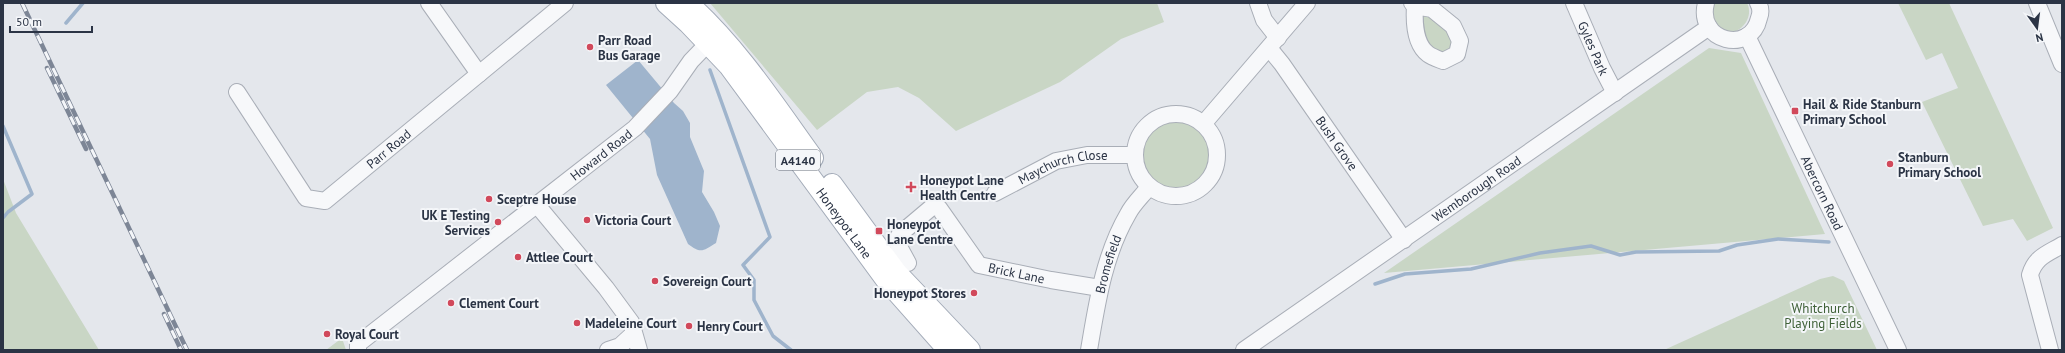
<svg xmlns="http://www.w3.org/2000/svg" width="2065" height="353" viewBox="0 0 2065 353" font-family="'PT Sans',sans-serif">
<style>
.green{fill:#c9d6c5}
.water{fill:#9fb4cc}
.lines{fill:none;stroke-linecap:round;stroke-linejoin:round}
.stream{stroke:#9fb4cc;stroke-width:3.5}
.minor-casing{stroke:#a9aeb7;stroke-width:18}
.major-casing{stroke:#a3abb8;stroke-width:22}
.minor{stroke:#f7f8fa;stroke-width:16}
.major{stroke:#fff;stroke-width:20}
.rail-casing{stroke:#7d8696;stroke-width:4.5}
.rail{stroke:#f4f6f9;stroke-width:3;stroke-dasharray:9;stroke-linecap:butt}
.poi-dot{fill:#d1495b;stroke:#f4f6f9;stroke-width:1.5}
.labels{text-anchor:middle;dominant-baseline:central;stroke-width:4;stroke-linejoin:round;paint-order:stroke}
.shield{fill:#f4f6f9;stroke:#676e7b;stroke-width:1}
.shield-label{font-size:12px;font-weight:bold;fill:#2b3445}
.poi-label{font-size:13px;font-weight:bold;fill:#2b3445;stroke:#f4f6f9;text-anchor:start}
.street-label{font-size:13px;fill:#2b3445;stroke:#f4f6f9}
.park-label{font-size:13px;fill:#3f6138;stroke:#f4f6f9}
</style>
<rect width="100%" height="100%" fill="#e4e7ec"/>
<path class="green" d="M710,3H1157L1164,22L1121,39L1060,82L956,131L919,98L898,87L867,92L817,130Z
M1712,3H1747C1756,20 1734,42 1718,28C1715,25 1713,20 1711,17Z
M1898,3H1949L2053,228L2027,241L2013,219L1983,226L1922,102L1958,88L1942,53L1926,60Z
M1422,9L1450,29L1453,44L1447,56L1420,40Z
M1709,48L1741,53L1825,234L1384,273Z
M1139 156a37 37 0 1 1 74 0a37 37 0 1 1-74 0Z
M3,179L16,213L99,350H3Z
M1833,276L1844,281L1877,350H1664L1820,279Z
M342,338L346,350H326Z"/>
<path class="water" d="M638,60L674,103L683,111L690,123V137L704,171L702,192L714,212L720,226L716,243C703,251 701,254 688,244L657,175L650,139L606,85Z"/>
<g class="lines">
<path class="stream" d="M66,23L83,3
M710,70L770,237L743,265L754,280V300L773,336L791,350
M3,126L32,194L8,212L3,218
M1375,284L1405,274L1471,269L1540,253L1591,246L1620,255L1636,252L1719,251L1737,245L1778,239L1829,242"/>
<g class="minor-casing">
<g id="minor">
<path d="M429,3L479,74"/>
<path d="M1258,3L1264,20L1278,38"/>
<path d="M1412,3L1415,6L1432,9L1453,26L1460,41L1457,54L1443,61C1438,59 1432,57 1428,54C1415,44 1414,21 1415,6"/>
<path id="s1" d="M1574,3L1602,68L1615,93"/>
<path d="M1706,3C1696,42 1751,55 1759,18C1761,13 1761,8 1758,3"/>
<path d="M2037,3L2062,64"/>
<path id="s2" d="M1747,36L1898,350"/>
<path id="s3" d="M1269,48L1282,64L1404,240"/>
<path id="s4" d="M237,92L306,198L325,201L565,3"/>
<circle cx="1176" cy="155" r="41"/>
<path d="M1204,123L1307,3"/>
<path id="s5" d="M995,193L1056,161L1087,155H1134"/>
<path d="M537,205L606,288L631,322L639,350"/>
<path id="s6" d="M908,263L896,241L900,234L932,207L939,208L979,265L1051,280L1100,288"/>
<path id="s7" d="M358,350V344L635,128L670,91L691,61L716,35"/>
<path d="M608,350L620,346L633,334"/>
<path id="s8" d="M1089,350C1097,303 1104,255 1128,214C1133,204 1142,196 1149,187"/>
<path id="s9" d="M1244,350L1709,27"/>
<path d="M2050,350L2030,275C2035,257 2047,254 2062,245"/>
</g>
</g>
<g class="major-casing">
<g id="major">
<path id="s10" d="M666,3L688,23L729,66L886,280L948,350"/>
<path d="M688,3C738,48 774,104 813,158"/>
<path d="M832,184L897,273L970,350"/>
</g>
</g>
<use href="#minor" class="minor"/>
<use href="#major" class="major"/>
<g class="rail-casing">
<path id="rail" d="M22,3L187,350
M47,68L86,149
M164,314L181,350"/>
</g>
<use href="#rail" class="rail"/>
</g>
<g class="poi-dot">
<circle cx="590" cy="47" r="4"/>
<rect x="1791" y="107" width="8" height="8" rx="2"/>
<circle cx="1890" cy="164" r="4"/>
<path d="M909 181h4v4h4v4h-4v4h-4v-4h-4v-4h4z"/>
<circle cx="489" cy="199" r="4"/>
<circle cx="587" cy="220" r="4"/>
<circle cx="498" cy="222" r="4"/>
<rect x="875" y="227" width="8" height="8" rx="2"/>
<circle cx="518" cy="257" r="4"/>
<circle cx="655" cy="281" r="4"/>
<circle cx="974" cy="293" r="4"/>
<circle cx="451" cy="303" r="4"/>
<circle cx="577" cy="323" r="4"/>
<circle cx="689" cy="326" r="4"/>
<circle cx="327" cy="334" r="4"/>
</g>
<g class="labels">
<rect class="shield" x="776" y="150" width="44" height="20" rx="3"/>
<g class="shield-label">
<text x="798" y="160">A4140</text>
</g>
<g class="poi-label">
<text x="598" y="40">Parr Road<tspan x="598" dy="15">Bus Garage</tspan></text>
<text x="1803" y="104">Hail &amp; Ride Stanburn<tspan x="1803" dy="15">Primary School</tspan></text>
<text x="1898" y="157">Stanburn<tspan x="1898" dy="15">Primary School</tspan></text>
<text x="920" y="180">Honeypot Lane<tspan x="920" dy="15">Health Centre</tspan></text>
<text x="497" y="199">Sceptre House</text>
<text x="490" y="215" text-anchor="end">UK E Testing<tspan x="490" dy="15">Services</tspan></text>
<text x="595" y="220">Victoria Court</text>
<text x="887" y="224">Honeypot<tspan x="887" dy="15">Lane Centre</tspan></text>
<text x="526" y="257">Attlee Court</text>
<text x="663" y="281">Sovereign Court</text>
<text x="966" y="293" text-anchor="end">Honeypot Stores</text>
<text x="459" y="303">Clement Court</text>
<text x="585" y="323">Madeleine Court</text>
<text x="697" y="326">Henry Court</text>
<text x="335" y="334">Royal Court</text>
</g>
<g class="street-label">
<text stroke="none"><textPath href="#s1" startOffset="49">Gyles Park</textPath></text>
<text stroke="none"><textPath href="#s3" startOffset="117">Bush Grove</textPath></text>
<text stroke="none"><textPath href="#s4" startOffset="228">Parr Road</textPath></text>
<text stroke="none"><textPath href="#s7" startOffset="314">Howard Road</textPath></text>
<text stroke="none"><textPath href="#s5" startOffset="74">Maychurch Close</textPath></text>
<text stroke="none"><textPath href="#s9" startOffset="283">Wemborough Road</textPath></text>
<text stroke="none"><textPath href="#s2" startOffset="174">Abercorn Road</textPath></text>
<text stroke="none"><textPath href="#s10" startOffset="284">Honeypot Lane</textPath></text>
<text stroke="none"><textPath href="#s8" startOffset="88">Bromefield</textPath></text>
<text stroke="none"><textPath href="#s6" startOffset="190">Brick Lane</textPath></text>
</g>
<g class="park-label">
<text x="1823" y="308">Whitchurch<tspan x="1823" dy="15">Playing Fields</tspan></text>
</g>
</g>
<rect width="2065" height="353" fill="none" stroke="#2b3445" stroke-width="8"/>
<g transform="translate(2037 28) rotate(166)" stroke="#f4f6f9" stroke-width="3" paint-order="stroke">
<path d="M0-3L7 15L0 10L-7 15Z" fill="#2b3445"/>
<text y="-6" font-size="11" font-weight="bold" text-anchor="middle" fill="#2b3445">N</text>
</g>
<path d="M10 26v6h82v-6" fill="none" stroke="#2b3445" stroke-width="2"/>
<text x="16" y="26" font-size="12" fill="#2b3445" stroke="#f4f6f9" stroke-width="3" paint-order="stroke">50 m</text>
</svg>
